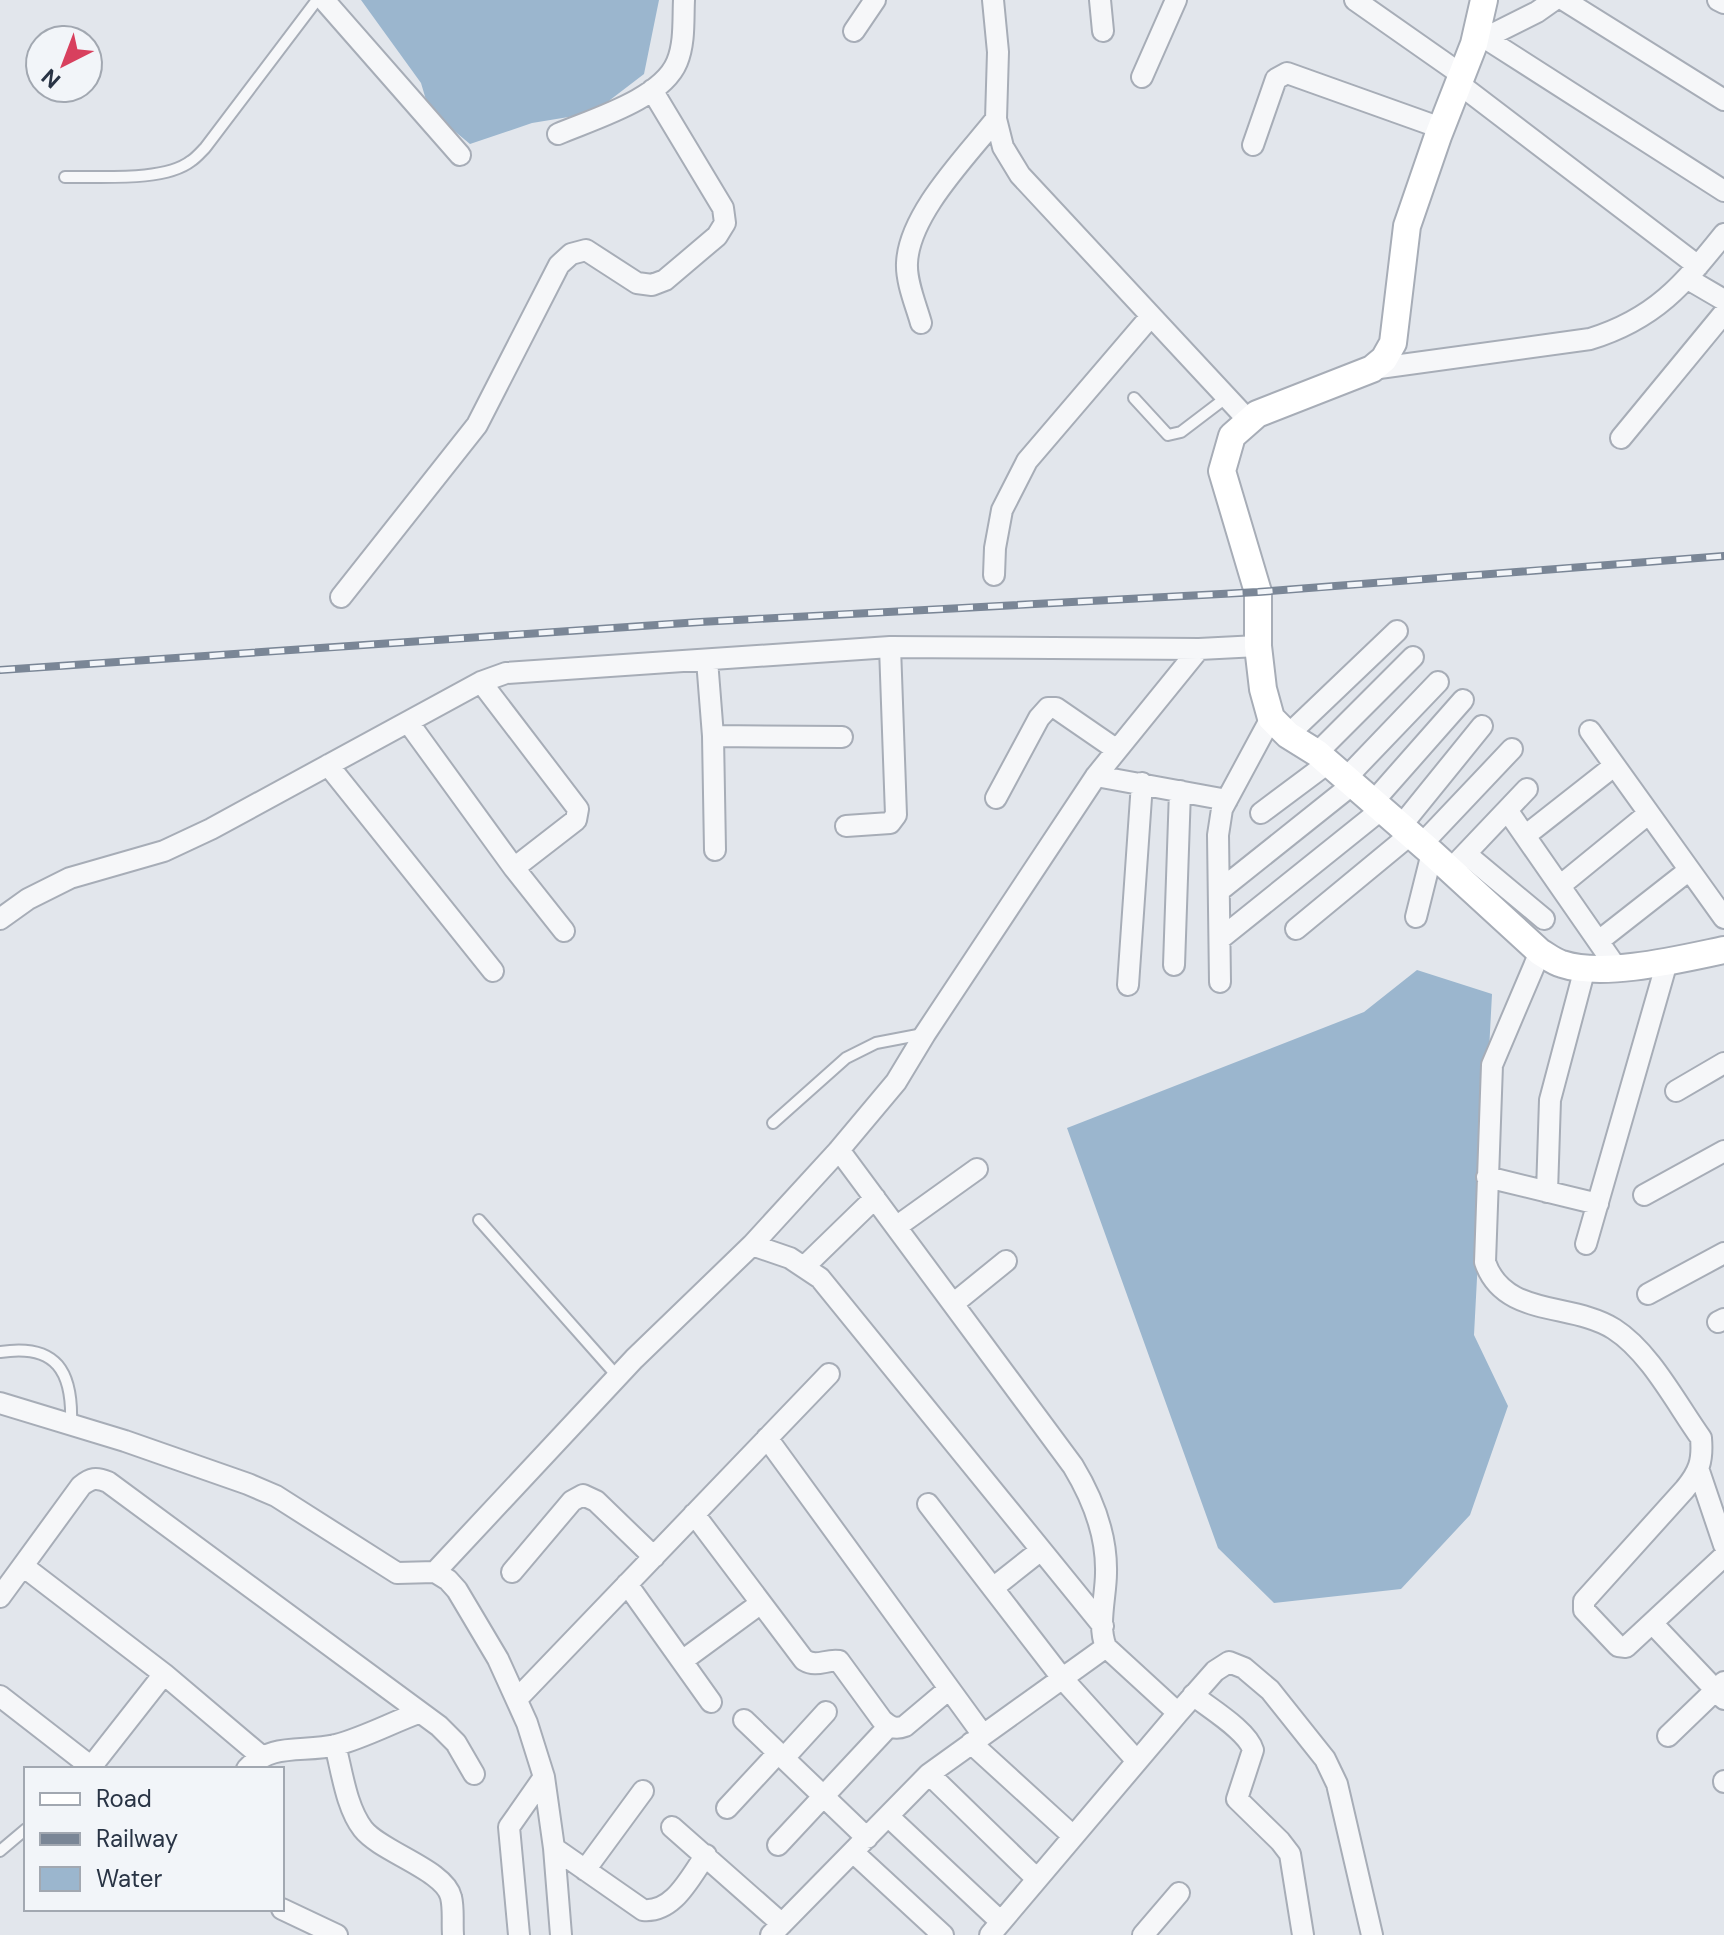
<svg xmlns="http://www.w3.org/2000/svg" width="1724" height="1935" viewBox="0 0 1724 1935" font-family="'DM Sans',sans-serif">
<style>
.water{fill:#9bb6ce}
.lines{fill:none;stroke-linecap:round;stroke-linejoin:round}
.lane-casing{stroke:#a7adb7;stroke-width:14}
.street-casing{stroke:#a7adb7;stroke-width:24}
.secondary-casing{stroke:#a7adb7;stroke-width:30}
.lane{stroke:#f6f7f9;stroke-width:10}
.street{stroke:#f6f7f9;stroke-width:20}
.secondary{stroke:#fff;stroke-width:26}
.rail-casing{stroke:#7a8696;stroke-width:8}
.rail{stroke:#f2f5f9;stroke-width:5;stroke-dasharray:15;stroke-linecap:butt}
</style>
<rect width="100%" height="100%" fill="#e2e6ec"/>
<path class="water" d="M361,0H659L644,74L593,113L532,123L470,144L429,110L421,83Z
M1417,970L1492,994L1474,1335L1508,1406L1470,1515L1401,1589L1274,1603L1218,1548L1067,1128L1364,1012Z"/>
<g class="lines">
<g class="lane-casing">
<path id="lane" d="M65,177C99,176 164,182 191,161C196,158 201,152 205,148L317,0
M1134,398L1168,435L1181,432L1227,397
M773,1123L846,1058L876,1043L923,1034
M479,1220L618,1377
M0,1352C57,1343 73,1372 71,1424
M0,1851L26,1829"/>
</g>
<g class="street-casing">
<path id="street" d="M324,0L460,155
M993,0L998,52L996,119L1003,147L1020,175L1249,421
M1100,0L1103,31
M1355,0L1462,75
M1564,0L1724,100
M1718,0L1724,3
M854,31L875,0
M1485,38L1724,191
M1477,42L1537,12L1554,0
M1142,77L1176,0
M1458,83L1698,266
M558,134C593,119 662,99 677,62C685,43 683,19 684,0
M1253,145L1276,79L1287,73L1441,128
M1688,279L1724,300
M921,323C916,305 906,282 907,263C909,214 966,157 996,119
M1372,369L1590,339C1655,319 1683,285 1724,234
M1621,438L1724,313
M994,575L995,548L1002,510L1027,461L1151,316
M341,597L477,425L559,265L571,254L586,250L637,283L652,285L665,280L717,236L725,223L723,208L652,90
M707,660L713,736L715,850
M481,682L578,809L576,820L514,868
M408,722L514,868L564,931
M1590,731L1724,918
M1288,735L1397,631
M713,736L842,737
M1317,753L1413,657
M328,765L493,971
M1096,776L1227,800
M1346,778L1438,682
M996,798L1039,718L1048,708H1056L1117,750
M1373,802L1463,700
M1507,810L1616,967
M1261,813L1328,763
M846,826L890,823L896,815L890,647
M1401,826L1482,726
M1525,836L1614,766
M1422,844L1512,749
M1466,854L1544,919
M1451,869L1527,789
M1561,885L1648,814
M1219,891L1353,784
M1416,917L1432,853
M0,919L28,899L70,878L164,851L211,829L481,682L506,673L890,647L1199,649L1258,646
M1296,929L1411,834
M1220,939L1382,809
M1600,940L1688,871
M1540,952L1492,1065L1485,1262C1504,1318 1572,1302 1614,1329C1650,1352 1676,1403 1701,1438C1703,1461 1699,1472 1685,1489L1584,1601V1610L1618,1646L1626,1647L1724,1556
M1174,965L1180,791
M1220,982L1218,835L1222,809L1271,718
M1128,985L1142,783
M1676,1091L1724,1063
M839,1150L1073,1466C1093,1499 1107,1534 1106,1573C1106,1596 1097,1626 1106,1647L1178,1713
M1487,1177L1598,1204
M1547,1192L1550,1100L1585,968
M1644,1195L1724,1151
M896,1227L977,1169
M1586,1244L1667,962
M752,1245L790,1258L820,1278L1103,1626
M805,1266L875,1198
M1648,1294L1724,1253
M953,1304L1006,1261
M1718,1322L1724,1319
M0,1403L125,1441L248,1484L276,1496L397,1573L435,1572L448,1580L457,1590L498,1659L527,1723L544,1777L554,1848L561,1935
M767,1438L983,1735
M1699,1471L1724,1545
M928,1504L1062,1678L1137,1761
M694,1514L804,1660C818,1668 825,1659 839,1661L882,1720C890,1727 895,1730 905,1726L949,1689
M23,1566L164,1674L261,1756
M435,1572L634,1359L752,1245L839,1150L896,1082L925,1034L1096,776L1199,649
M512,1572L572,1501L583,1495L596,1501L654,1557
M627,1584L711,1702
M993,1588L1041,1550
M0,1597L81,1486C91,1478 96,1477 108,1482L439,1726L456,1743L474,1774
M1653,1624L1724,1699
M682,1661L761,1603
M1193,1695C1209,1708 1248,1731 1253,1750L1237,1799L1280,1841L1290,1854L1303,1935
M0,1696L94,1769
M517,1699L829,1374
M744,1720L867,1838
M1668,1736L1724,1682
M971,1743L1073,1836
M335,1745C342,1771 346,1807 363,1829C381,1852 445,1870 451,1897C454,1909 452,1923 453,1935
M784,1758L826,1712
M91,1767L164,1674
M247,1769C271,1742 304,1753 336,1745C363,1738 391,1723 418,1713
M929,1774L1037,1879
M1724,1782V1781
M727,1808L778,1753
M888,1816L1001,1922
M672,1827L782,1924
M778,1845L889,1726
M554,1848L643,1910C674,1913 690,1877 706,1855
M853,1852L943,1935
M585,1870L643,1791
M282,1909L337,1935
M519,1935L509,1827L544,1777
M771,1935L929,1774L1106,1647
M990,1935L1178,1713L1215,1671L1229,1662L1244,1668L1270,1690L1325,1759L1337,1784L1372,1935
M1143,1935L1179,1893"/>
</g>
<g class="secondary-casing">
<path id="secondary" d="M1484,0L1474,44L1438,136L1407,226L1393,343L1384,359L1372,369L1257,414L1232,436L1222,471L1258,592V646L1263,689L1271,718L1288,735L1317,753L1432,853L1540,952C1547,956 1554,962 1562,964C1604,978 1681,959 1724,950"/>
</g>
<use href="#lane" class="lane"/>
<use href="#street" class="street"/>
<use href="#secondary" class="secondary"/>
<g class="rail-casing">
<path id="rail" d="M0,670L700,622L1258,592L1724,556"/>
</g>
<use href="#rail" class="rail"/>
</g>
<rect x="24" y="1767" width="260" height="144" fill="#f2f5f9" stroke="#a2a8b1" stroke-width="2"/>
<rect x="40" y="1793" width="40" height="12" fill="#ffffff" stroke="#a2a8b1" stroke-width="2"/>
<text x="96" y="1807" font-size="24" fill="#293445">Road</text>
<rect x="40" y="1833" width="40" height="12" fill="#7a8696" stroke="#a2a8b1" stroke-width="2"/>
<text x="96" y="1847" font-size="24" fill="#293445">Railway</text>
<rect x="40" y="1867" width="40" height="24" fill="#9bb6ce" stroke="#a2a8b1" stroke-width="2"/>
<text x="96" y="1887" font-size="24" fill="#293445">Water</text>
<g transform="translate(64 64) rotate(222)"><circle r="38" fill="#f2f5f9" stroke="#a2a8b1" stroke-width="2"/>
<path d="M0-6L14 30L0 20L-14 30Z" fill="#d8405e"/>
<text y="-12" font-size="22" font-weight="bold" text-anchor="middle" fill="#293445">N</text>
</g>
</svg>
